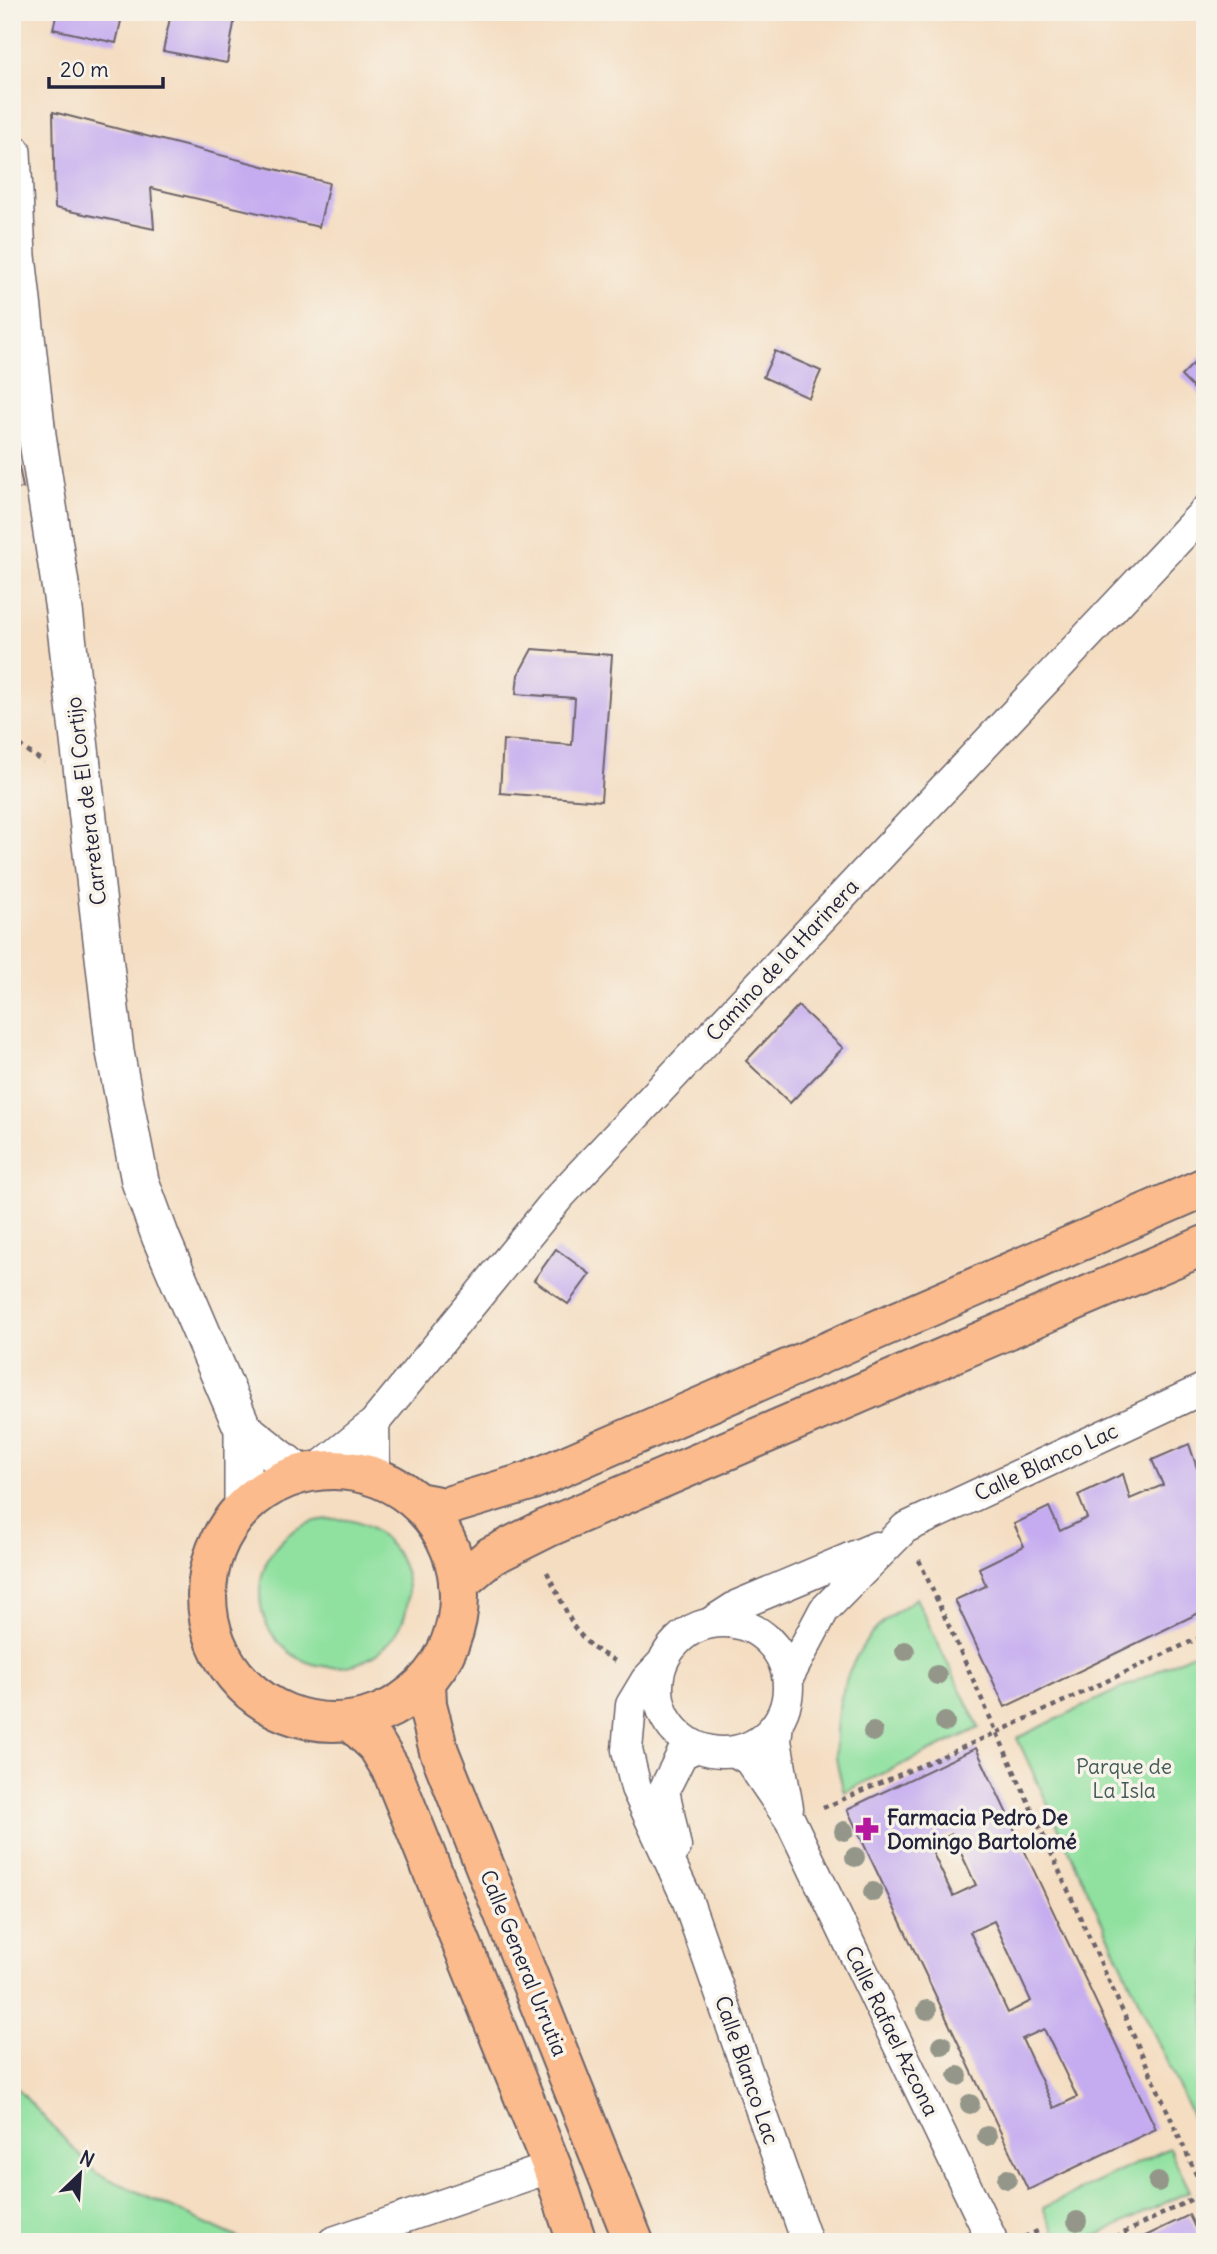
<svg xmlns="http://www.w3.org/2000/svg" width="1217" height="2254" viewBox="0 0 1217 2254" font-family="Delius,sans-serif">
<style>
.green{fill:#90e1a0;stroke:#59826e;stroke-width:2}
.building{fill:#c5acf0;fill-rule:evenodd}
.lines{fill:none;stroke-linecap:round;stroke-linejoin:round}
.minor-casing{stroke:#6c636a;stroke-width:33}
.tertiary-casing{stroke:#6c636a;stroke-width:40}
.primary-casing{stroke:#6c636a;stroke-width:42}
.path{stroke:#6c636a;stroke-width:4.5;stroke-dasharray:5 5;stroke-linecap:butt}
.minor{stroke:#fff;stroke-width:30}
.tertiary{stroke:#fff;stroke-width:37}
.primary{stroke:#fbbb8c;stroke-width:38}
.tree{fill:#939688}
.labels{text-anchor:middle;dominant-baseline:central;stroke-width:7;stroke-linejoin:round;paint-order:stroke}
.street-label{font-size:21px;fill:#22223b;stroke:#f7f3e8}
.park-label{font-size:21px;fill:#435b59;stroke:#f7f3e8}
.poi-label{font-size:21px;font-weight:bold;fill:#22223b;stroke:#f7f3e8;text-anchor:start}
</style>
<rect width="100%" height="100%" fill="#f7f3e8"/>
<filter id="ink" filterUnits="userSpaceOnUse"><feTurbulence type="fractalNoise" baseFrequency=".0143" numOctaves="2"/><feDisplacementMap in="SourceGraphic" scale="14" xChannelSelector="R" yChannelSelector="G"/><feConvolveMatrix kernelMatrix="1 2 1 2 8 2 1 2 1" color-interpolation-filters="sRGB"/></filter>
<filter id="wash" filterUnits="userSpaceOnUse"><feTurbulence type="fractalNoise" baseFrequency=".00686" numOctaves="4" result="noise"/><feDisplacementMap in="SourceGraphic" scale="28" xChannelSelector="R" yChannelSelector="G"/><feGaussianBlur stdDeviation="1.57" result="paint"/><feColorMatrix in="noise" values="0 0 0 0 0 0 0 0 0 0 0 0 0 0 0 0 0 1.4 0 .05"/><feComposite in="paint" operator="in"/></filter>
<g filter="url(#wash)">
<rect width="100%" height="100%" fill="#f4ddc1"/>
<path class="green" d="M260 1593a74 74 0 1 1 148 0a74 74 0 1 1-148 0Z
M916,1598L979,1728L844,1792C841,1780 837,1767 836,1755C833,1709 847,1657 881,1624C891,1614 904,1607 916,1598Z
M1205,1648V2144L1017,1738Z
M12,2083L96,2173L247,2242H12Z
M1169,2148L1190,2191L1083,2242H1059L1043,2208Z"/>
<g id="blocks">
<path class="building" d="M57,12H123L116,43L53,29Z
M152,12H236L227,63L163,51L170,18Z
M53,112L329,183L319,227L151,188L154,229L55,208Z
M775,351L821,371L809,398L763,377Z
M1205,352V400L1181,376Z
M12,430L23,488L12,490Z
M532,649L612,655L601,801L500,793L503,740L572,745L575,698L516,694L518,675Z
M798,1006L843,1048L790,1103L746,1061Z
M556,1249L590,1274L568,1304L534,1280Z
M1189,1444L1197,1468L1205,1465V1610L1005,1707L955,1600L986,1586L979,1568L1024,1546L1014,1524L1049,1507L1060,1531L1087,1518L1078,1495L1123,1474L1130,1499L1163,1485L1152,1460Z
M976,1748L1156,2129L1028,2190L847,1809ZM952,1834L976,1885L953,1896L929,1845ZM994,1921L1031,2001L1008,2013L970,1932ZM1044,2029L1077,2097L1054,2108L1022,2039Z
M1189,2215L1202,2242H1133Z"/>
</g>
</g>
<g filter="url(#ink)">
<use href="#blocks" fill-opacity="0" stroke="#6c636a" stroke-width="2"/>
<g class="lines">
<g class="minor-casing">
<path id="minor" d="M374,1423L375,1477
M316,1470L374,1423L559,1197L1205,511
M658 1687a65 65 0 1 1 130 0a65 65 0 1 1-130 0Z
M710,1623L738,1605L876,1547
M662,1663L646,1680L631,1705L627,1750L636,1788L687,1899L807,2242
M788,1678L824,1610L905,1528L1205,1388
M778,1723L776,1741L788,1808
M734,1751L749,1760L790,1820L993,2242
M676,1847L664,1790L682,1754L697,1747
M333,2242L552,2167"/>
</g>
<g class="tertiary-casing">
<path id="tertiary" d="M12,152L17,256L37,435L64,610L115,1052L140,1181L161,1238L243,1429V1506
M243,1429L300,1474"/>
</g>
<g class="primary-casing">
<path id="primary" d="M207 1596a126 126 0 1 1 252 0a126 126 0 1 1-252 0Z
M417,1502L444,1507L530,1481L1205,1187
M458,1584L491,1556L549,1527L1205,1245
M426,1681L427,1704L439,1751L634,2242
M351,1721L377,1746L392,1771L552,2167L577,2242"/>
</g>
<path class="path" d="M12,738L24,749L44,762
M919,1560L1205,2194
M547,1572L574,1627L591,1647L617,1662
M823,1808L998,1732L1205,1635
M1024,2237L1038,2231L1043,2242
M1106,2242L1204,2193"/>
<use href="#minor" class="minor"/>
<use href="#tertiary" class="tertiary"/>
<use href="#primary" class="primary"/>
</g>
<g class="tree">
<circle cx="905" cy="1651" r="10"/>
<circle cx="937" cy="1675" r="10"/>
<circle cx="945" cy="1722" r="10"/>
<circle cx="873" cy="1732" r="10"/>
<circle cx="844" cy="1831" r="10"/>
<circle cx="855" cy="1857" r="10"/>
<circle cx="873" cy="1892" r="10"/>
<circle cx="927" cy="2010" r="10"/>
<circle cx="942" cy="2045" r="10"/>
<circle cx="958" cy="2076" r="10"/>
<circle cx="970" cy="2104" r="10"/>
<circle cx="987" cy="2136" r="10"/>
<circle cx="1007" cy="2179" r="10"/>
<circle cx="1158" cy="2182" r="10"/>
<circle cx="1077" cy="2221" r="10"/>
</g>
</g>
<defs>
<g id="pharmacy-bare" transform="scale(1.89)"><path d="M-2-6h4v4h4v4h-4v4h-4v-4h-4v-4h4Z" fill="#b5179e" stroke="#f7f3e8" stroke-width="2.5" paint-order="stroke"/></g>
</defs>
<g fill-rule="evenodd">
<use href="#pharmacy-bare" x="867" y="1829"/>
</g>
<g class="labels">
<g class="street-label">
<text transform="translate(86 801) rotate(-97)">Carretera de El Cortijo</text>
<text transform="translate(782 960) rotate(-47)">Camino de la Harinera</text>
<text transform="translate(1046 1462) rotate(-25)">Calle Blanco Lac</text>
<text transform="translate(524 1963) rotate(68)">Calle General Urrutia</text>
<text transform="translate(892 2031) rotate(64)">Calle Rafael Azcona</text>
<text transform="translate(747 2070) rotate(71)">Calle Blanco Lac</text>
</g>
<g class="park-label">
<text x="1124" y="1766">Parque de<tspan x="1124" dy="24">La Isla</tspan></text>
</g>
<g class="poi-label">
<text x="887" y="1817">Farmacia Pedro De<tspan x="887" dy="24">Domingo Bartolomé</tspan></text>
</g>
</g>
<rect width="1217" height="2254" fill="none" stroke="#f7f3e8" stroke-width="42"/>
<g transform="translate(80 2174) rotate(25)" stroke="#f7f3e8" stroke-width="5" paint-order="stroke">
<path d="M0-5L12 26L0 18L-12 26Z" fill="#22223b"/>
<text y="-10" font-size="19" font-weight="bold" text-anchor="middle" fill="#22223b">N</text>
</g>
<path d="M49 77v10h114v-10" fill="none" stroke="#22223b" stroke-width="3.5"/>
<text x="60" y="77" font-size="21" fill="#22223b" stroke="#f7f3e8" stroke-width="5" paint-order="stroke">20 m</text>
</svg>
